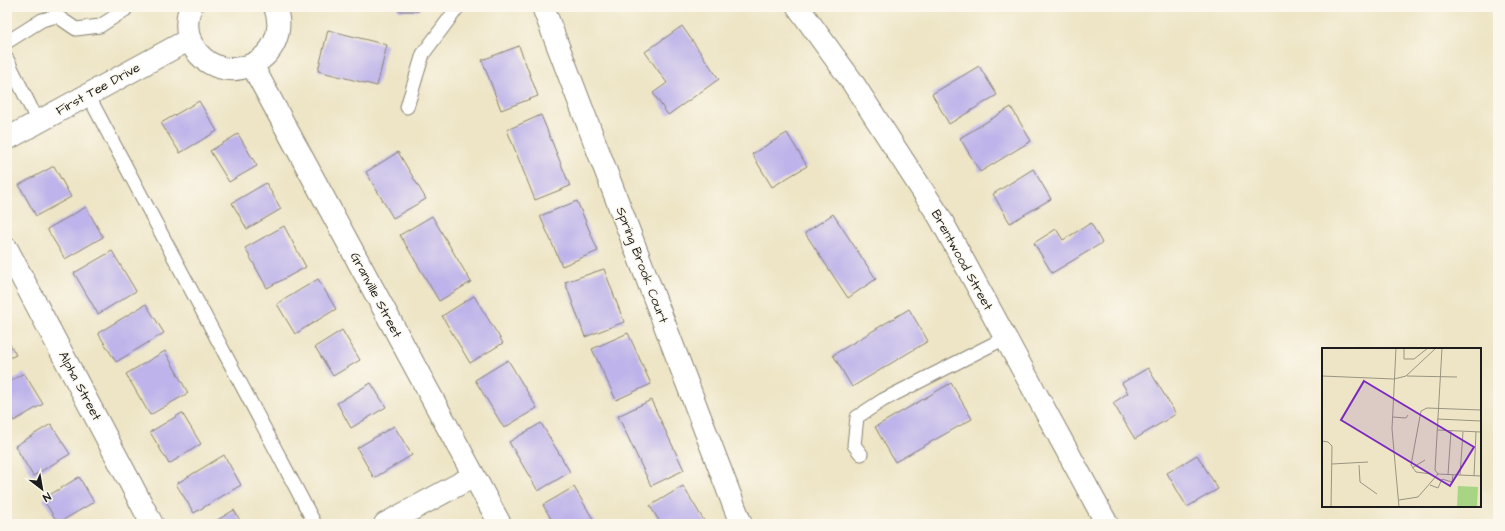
<svg xmlns="http://www.w3.org/2000/svg" width="1505" height="531" viewBox="0 0 1505 531" font-family="'Architects Daughter',sans-serif">
<style>
.building{fill:#beb3ea}
.lines{fill:none;stroke-linecap:round;stroke-linejoin:round}
.lane-casing{stroke:#858071;stroke-width:15}
.street-casing{stroke:#858071;stroke-width:24}
.secondary-casing{stroke:#858071;stroke-width:24}
.lane{stroke:#fff;stroke-width:13}
.street{stroke:#fff;stroke-width:22}
.secondary{stroke:#fff;stroke-width:22}
.labels{text-anchor:middle;dominant-baseline:central;stroke-width:3;stroke-linejoin:round;paint-order:stroke}
.street-label{font-size:13px;fill:#1c1c1c;stroke:#fbf7ec}
.inset-road{fill:none;stroke:#9a9582;stroke-width:1}
.view{fill:#7b2cbf;fill-opacity:0.15;stroke:#7b2cbf;stroke-width:2}
.inset-edge{fill:none;stroke:#1c1c1c;stroke-width:2}
</style>
<rect width="100%" height="100%" fill="#fbf7ec"/>
<filter id="ink" filterUnits="userSpaceOnUse"><feTurbulence type="fractalNoise" baseFrequency=".025" numOctaves="2"/><feDisplacementMap in="SourceGraphic" scale="8" xChannelSelector="R" yChannelSelector="G"/><feConvolveMatrix kernelMatrix="1 2 1 2 8 2 1 2 1" color-interpolation-filters="sRGB"/></filter>
<filter id="wash" filterUnits="userSpaceOnUse"><feTurbulence type="fractalNoise" baseFrequency=".012" numOctaves="4" result="noise"/><feDisplacementMap in="SourceGraphic" scale="16" xChannelSelector="R" yChannelSelector="G"/><feGaussianBlur stdDeviation="0.9" result="paint"/><feColorMatrix in="noise" values="0 0 0 0 0 0 0 0 0 0 0 0 0 0 0 0 0 1.4 0 .05"/><feComposite in="paint" operator="in"/></filter>
<g filter="url(#wash)">
<rect width="100%" height="100%" fill="#eee5c6"/>
<g id="blocks">
<path class="building" d="M398,7H419V11H398Z
M682,26L719,79L668,115L653,93L667,83L645,52Z
M328,30L387,45L377,86L318,71Z
M519,46L538,96L501,110L482,60Z
M979,66L997,95L949,124L932,94Z
M199,101L217,131L180,153L161,123Z
M1011,107L1031,141L980,172L960,138Z
M541,115L570,186L535,200L507,130Z
M787,133L807,166L772,187L752,154Z
M238,134L257,166L229,182L210,151Z
M398,152L426,199L393,218L366,172Z
M54,166L71,197L36,216L19,185Z
M1033,169L1051,199L1010,223L993,194Z
M266,183L281,209L247,229L232,203Z
M577,201L598,251L562,266L540,216Z
M86,207L103,237L65,259L47,229Z
M833,214L876,279L848,298L805,233Z
M432,216L471,282L439,301L400,235Z
M1091,223L1102,243L1052,273L1034,243L1056,229L1063,240Z
M284,226L306,267L267,288L245,248Z
M112,251L136,291L98,314L74,273Z
M604,269L624,322L585,337L565,282Z
M318,279L336,309L295,334L277,304Z
M474,296L503,343L470,363L442,316Z
M146,304L164,333L116,362L98,333Z
M909,309L928,341L852,387L833,355Z
M342,330L360,360L333,376L315,347Z
M628,333L651,384L616,400L592,349Z
M7,339L16,355L7,359Z
M165,351L188,393L150,415L126,374Z
M508,360L537,408L504,428L475,380Z
M1148,368L1176,414L1135,439L1113,403L1128,393L1122,383Z
M24,373L43,404L14,421L7,410V383Z
M371,383L386,407L351,428L337,403Z
M951,383L972,419L895,462L875,427Z
M651,400L684,470L651,486L618,416Z
M182,413L201,444L169,464L150,432Z
M541,423L570,472L538,491L509,442Z
M51,424L70,454L33,476L15,446Z
M394,426L412,455L374,478L357,448Z
M224,455L241,485L194,513L176,484Z
M1197,455L1218,489L1187,507L1167,473Z
M79,477L94,502L58,523L43,499Z
M683,486L706,524H661L650,506Z
M574,487L596,524H554L543,505Z
M234,510L242,524H211Z"/>
</g>
</g>
<g filter="url(#ink)">
<use href="#blocks" fill-opacity="0" stroke="#858071" stroke-width="1"/>
<g class="lines">
<g class="lane-casing">
<path id="lane" d="M7,42L42,20L57,16L76,29L100,26L125,10L127,7
M7,59L38,122
M88,95L315,524
M407,107L423,54L458,7
M861,454L854,445L857,417L883,400L1005,338"/>
</g>
<g class="street-casing">
<path id="street" d="M191,7C186,17 186,32 191,43C220,96 295,60 275,7
M543,7L741,524
M252,65L500,524
M7,139L190,39
M7,249L152,524
M385,524L474,476"/>
</g>
<g class="secondary-casing">
<path id="secondary" d="M798,7L851,80L939,216L1107,524"/>
</g>
<use href="#lane" class="lane"/>
<use href="#street" class="street"/>
<use href="#secondary" class="secondary"/>
</g>
</g>
<g class="labels">
<g class="street-label">
<text transform="translate(98 89) rotate(-29)">First Tee Drive</text>
<text transform="translate(962 260) rotate(61)">Brentwood Street</text>
<text transform="translate(642 265) rotate(69)">Spring Brook Court</text>
<text transform="translate(376 295) rotate(62)">Granville Street</text>
<text transform="translate(80 386) rotate(62)">Alpha Street</text>
</g>
</g>
<g transform="translate(1322 348)">
<rect width="159" height="159" fill="#eee5c6"/>
<path d="M136,138L156,139L155,159H135Z" fill="#a7d583"/>
<path class="inset-road" d="M74,0L70,81L77,159M82,0V11H92L106,0M0,28L72,31L84,28L114,0M85,28L135,29M71,69L84,70L86,67M115,71L159,73M115,82L159,84M0,93L6,94L10,98L9,159M10,116L46,114M37,117L38,134L55,146M90,120L103,112M109,126L94,124L89,117L99,63L105,60L159,62M116,126L159,128M126,127L129,83M138,127L141,84M152,128L154,84M108,137L116,140L120,131L130,134L131,127M77,152L96,149L116,126L113,122L120,0"/>
<path class="view" d="M42,33L152,99L128,138L19,72Z"/>
<rect width="159" height="159" class="inset-edge"/>
</g>
<rect width="1505" height="531" fill="none" stroke="#fbf7ec" stroke-width="24"/>
<g transform="translate(42 489) rotate(149)" stroke="#fbf7ec" stroke-width="3" paint-order="stroke">
<path d="M0-3L7 15L0 10L-7 15Z" fill="#1c1c1c"/>
<text y="-6" font-size="11" font-weight="bold" text-anchor="middle" fill="#1c1c1c">N</text>
</g>
</svg>
